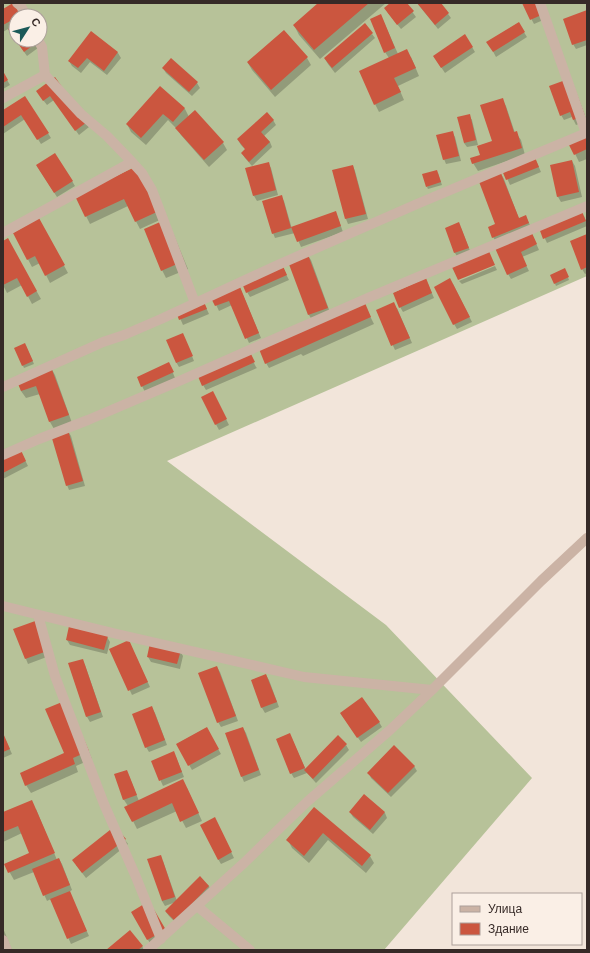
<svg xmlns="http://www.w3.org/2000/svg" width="590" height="953" viewBox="0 0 590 953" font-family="Arial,sans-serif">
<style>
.garden{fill:#b7c299;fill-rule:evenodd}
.shadow{fill:#0003}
.building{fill:#cb563f}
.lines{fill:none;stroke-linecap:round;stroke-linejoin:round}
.minor{stroke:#cbb3a5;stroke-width:10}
</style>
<rect width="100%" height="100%" fill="#f2e5da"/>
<path class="garden" d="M3,3H587V276L167,461L386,625L532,778L384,950H3ZM16,16H40V40H16Z"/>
<path class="shadow" d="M320,3H386L320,59L299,35L294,25Z
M392,3H406L416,17L401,29L388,13L385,8Z
M417,3H440L451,18L438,29Z
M523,3L548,18L534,24Z
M13,4L20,16H16V40L42,45L27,56L12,35L8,29L3,32V10Z
M587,11V45L576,49L573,44Z
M383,20L398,54L411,57L419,76L398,86L404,100L379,112L375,104L389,58L385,52Z
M518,23L527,37L496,57L488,42Z
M284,31L307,58L311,65L275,97L252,70L248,63Z
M91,32L118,53L121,58L107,75L90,62L81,73L72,66L69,61Z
M372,34L375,38L335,73L328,64L325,59Z
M472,47L475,52L445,73L437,61Z
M163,68L197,83L200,88L192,96L166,73Z
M3,73L10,85L3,89Z
M55,78L89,127L79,135L54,100L47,105L40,96Z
M573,84L587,121L576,125L572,117L564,120L561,115Z
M160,87L185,109L189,117L223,143L227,150L209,167L181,135L178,130L168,120L146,145L131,132L127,124Z
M25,98L51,138L41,144L25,119L3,134V112Z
M502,99L506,106L515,133H516L521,140L525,155L478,171L473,163L493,142Z
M469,115L472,120L478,145L467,147L464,143Z
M273,120L276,125L264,136L270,142L272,147L252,166L245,158L242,153L246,150L241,145L238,140Z
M452,132L455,137L461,161L446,164L444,159Z
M587,133V159L579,162L569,141Z
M534,156L541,172L510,185L503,169Z
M572,161L575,166L582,197L561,202L558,197L551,166Z
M268,163L271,168L278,195L257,201L254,196Z
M37,166L72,181L75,186L57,197Z
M353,166L355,171L368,219L348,224L346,219L333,171Z
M137,167L162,219L140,229L128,206L90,224L76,196Z
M500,172L504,179L519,219L526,217L533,231L531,232L539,250L522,257L529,271L511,279L508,274L498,245L493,237L497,225Z
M438,173L442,185L428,189L427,187Z
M281,197L284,201L292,229L335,213L338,218L343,232L301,247L295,233L275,238L273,233Z
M584,216L587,224V226L547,243L540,228Z
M43,227L68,273L50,283L40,263L32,267L14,233Z
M171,228L188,269L166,278L162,270Z
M446,228H461L471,253L458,258L455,253Z
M587,235V273L585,274L582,269Z
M7,239L41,299L32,304L22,285L7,293L3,285V242Z
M306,253L311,260L331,315L313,322L309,315Z
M495,266L497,270L462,284L459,281Z
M284,270L289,280L250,297L247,292Z
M565,270L569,280L556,286L552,276Z
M238,283L261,338L249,343L232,305L219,311L211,294Z
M428,284L434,298L403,312L400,307Z
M453,284L472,322L457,329L454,324Z
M204,303L209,314L183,325L176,309Z
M364,304L374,324L303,356L301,354L269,368L266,363Z
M397,308L412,343L395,350L377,311Z
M185,339L194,361L179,367L176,362Z
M26,346L34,364L24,368L15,348Z
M250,355L256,367L257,368L206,390L203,385Z
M51,368L55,375L72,423L54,429L50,422L40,394L26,398L21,391L17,379Z
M171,368L175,378L145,392L138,378Z
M215,397L229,425L219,430L202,398Z
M68,431L71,436L85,486L69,490L67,485Z
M21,452L28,466L3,479V455Z
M15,630L52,655L28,664L26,659Z
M107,637L110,642L107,654L70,645L67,640Z
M131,646L150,687L132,695L111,650Z
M180,651L183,656L180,669L151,662L148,657Z
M82,660L85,665L103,717L90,722L87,717Z
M217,667L220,672L238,721L221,727L218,722Z
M266,675L269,680L279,707L265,713L262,708L252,680Z
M71,708L92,759L76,766L78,772L31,793L26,785L65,754Z
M152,708L155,713L167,745L149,752L146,747Z
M341,714L379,722L382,727L361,742Z
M206,728L221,754L192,770L177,744Z
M243,728L246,733L261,775L244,782L242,777L226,734Z
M3,734L12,754L3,758Z
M292,739L306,770L346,745L349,750L316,783L307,773L294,778L291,773L277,740Z
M176,757L184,777L163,786L152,761Z
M414,766L417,771L391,797L371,778L369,773Z
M115,775L129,776L139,801L187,788L202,821L186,828L177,811L137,829L126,807L128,806L124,800Z
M364,795L385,813L387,818L373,834L353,817L350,812Z
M36,809L57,860L59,859L62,864L72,890L69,892L89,936L71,944L51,899L47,901L34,872L14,880L5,864L31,853L22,833L3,842V814Z
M314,809L370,856L374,863L366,873L328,840L309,863L292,848L288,840Z
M217,823L234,858L221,864L218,859Z
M125,840L128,844L86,878L76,865Z
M163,861L177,901L200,878L209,886L211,891L178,925L169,916L166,912L176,902L165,906L162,901Z
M132,912L168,935L151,945Z
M3,928L12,950H3Z
M142,946L144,950H107Z"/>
<path class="building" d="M13,3L21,15L16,16V18L3,25V9Z
M318,3H369L314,50L293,25Z
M390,3H407L414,11L397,25L384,8Z
M417,3H441L449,13L435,25Z
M522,3H541L546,13L530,20Z
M587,10V40L572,45L563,19Z
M381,14L395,48L384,53L370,19Z
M519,22L525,32L493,52L486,42Z
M16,23V40H40L24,52L8,29Z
M365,23L373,33L332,68L324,58Z
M284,30L308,57L271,90L247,62Z
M91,31L118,52L104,71L87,58L78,68L68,61Z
M465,34L473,47L441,68L433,56Z
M407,49L416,68L394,78L401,92L374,105L359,71Z
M171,58L198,82L189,92L162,68Z
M3,71L8,80L3,83Z
M55,77L87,122L75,131L50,96L43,101L36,91Z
M571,78L585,116L573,120L570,112L560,116L549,86Z
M160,86L185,108L173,122L163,114L141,138L126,124Z
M25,96L49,133L37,140L21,115L3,127V110Z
M503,98L514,132L517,131L522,148L472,164L470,158L480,155L477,146L492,141L480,105Z
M195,110L224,142L204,160L175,128Z
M267,112L274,120L261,132L270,142L249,162L241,153L245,149L237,139Z
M470,114L476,140L464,143L457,117Z
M453,131L459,156L443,160L436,135Z
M587,132V149L574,155L567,141Z
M55,153L73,181L54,193L36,165Z
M534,155L539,167L506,180L501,168Z
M572,160L579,192L557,197L550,165Z
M269,162L276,190L253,196L245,168Z
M353,165L366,214L345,219L332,170Z
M137,166L159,211L135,222L124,199L85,217L75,196Z
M437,170L441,182L426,187L422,174Z
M500,171L519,218L526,215L529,223L492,238L488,227L495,224L478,179Z
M282,195L291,228L272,234L262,201Z
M581,209L586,221L543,239L539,228Z
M336,211L341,226L297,242L291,227Z
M39,218L65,265L45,276L35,256L27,260L13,233Z
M167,219L184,261L161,271L144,229Z
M459,222L469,248L454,253L445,228Z
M531,231L537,244L521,252L527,266L507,275L495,248Z
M587,234V267L581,270L570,241Z
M8,238L37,291L27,297L17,278L3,285V241Z
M488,249L495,265L458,280L451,265Z
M307,252L328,308L308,315L287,259Z
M282,264L287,275L246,293L241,281Z
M565,268L569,277L554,284L550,275Z
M426,278L432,293L399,308L393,293Z
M450,278L470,317L453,325L434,287Z
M238,282L259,333L245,339L229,301L215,306L209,294Z
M202,297L207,309L179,320L175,309Z
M394,302L410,338L391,346L376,310Z
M365,303L371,317L265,364L259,349Z
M183,333L193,356L176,363L166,340Z
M25,343L33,361L22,366L14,348Z
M249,350L255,362L202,386L197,374Z
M169,362L174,372L141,387L137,377Z
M51,367L69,415L49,422L36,386L21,391L16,379Z
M213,391L227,419L215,425L201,397Z
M68,430L83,481L66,486L51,435Z
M19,446L26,461L3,473V454Z
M38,620L50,650L25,659L13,629Z
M69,626L108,636L104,650L66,640Z
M129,640L148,682L128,691L109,649Z
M150,643L181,650L177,664L147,657Z
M83,659L101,712L86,717L68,663Z
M217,666L236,716L217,723L198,673Z
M266,674L277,702L261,708L251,680Z
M362,697L380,722L357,738L340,713Z
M67,700L89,751L73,758L75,764L25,786L20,773L64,753L45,709Z
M152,706L165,740L145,748L132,714Z
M207,727L219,749L188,766L176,744Z
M243,727L259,770L241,777L225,733Z
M3,733L10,749L3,752Z
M290,733L305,768L290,774L276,739Z
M338,735L347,744L313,779L304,770Z
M394,745L415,766L388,793L367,773Z
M174,751L182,772L159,781L151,761Z
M127,770L137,795L123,800L114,774Z
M183,779L199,813L180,822L172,803L132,822L124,807Z
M364,794L385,812L370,830L349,812Z
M32,800L55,853L8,873L4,864L29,853L18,826L3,832V812Z
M314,807L371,855L362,866L323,833L304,856L286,840Z
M215,817L232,852L218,860L200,825Z
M115,826L126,839L82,873L72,860Z
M161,855L175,897L162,901L147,859Z
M59,858L70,885L43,896L32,869Z
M200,876L209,886L175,921L165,911Z
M70,891L87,931L67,939L50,899Z
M149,901L166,930L147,940L131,912Z
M130,930L143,946L138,950H106Z"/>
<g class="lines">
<path class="minor" d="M17,3L21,6L26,16
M540,3L586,133H587
M3,98L45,75
M132,162L142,173L152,190L195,303
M3,233L132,162L107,136L81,114L45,75L42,47L38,40
M3,387L103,342L124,335L161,319L280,264L417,204L586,133
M3,455L39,439L88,420L177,382L370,297L587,206
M3,606L117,634L304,677L432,690L541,581L587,538
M38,615L55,676L104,804L136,877L161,939
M197,906L250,950
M3,940L7,950
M148,950L244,863L286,822L308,801L390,730L432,690"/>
</g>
<rect width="590" height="953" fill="none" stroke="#362a27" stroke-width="8"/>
<rect x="452" y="893" width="130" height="52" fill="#faefe6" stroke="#aca09a"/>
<rect x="460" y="906" width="20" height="6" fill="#cbb3a5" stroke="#aca09a"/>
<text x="488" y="913" font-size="12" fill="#362a27">Улица</text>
<rect x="460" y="923" width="20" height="12" fill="#cb563f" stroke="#aca09a"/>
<text x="488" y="933" font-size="12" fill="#362a27">Здание</text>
<g transform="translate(28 28) rotate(54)"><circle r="19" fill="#faefe6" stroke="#aca09a"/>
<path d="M0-3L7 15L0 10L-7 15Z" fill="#1b5958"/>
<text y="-6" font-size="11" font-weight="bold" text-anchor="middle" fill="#362a27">С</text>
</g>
</svg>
